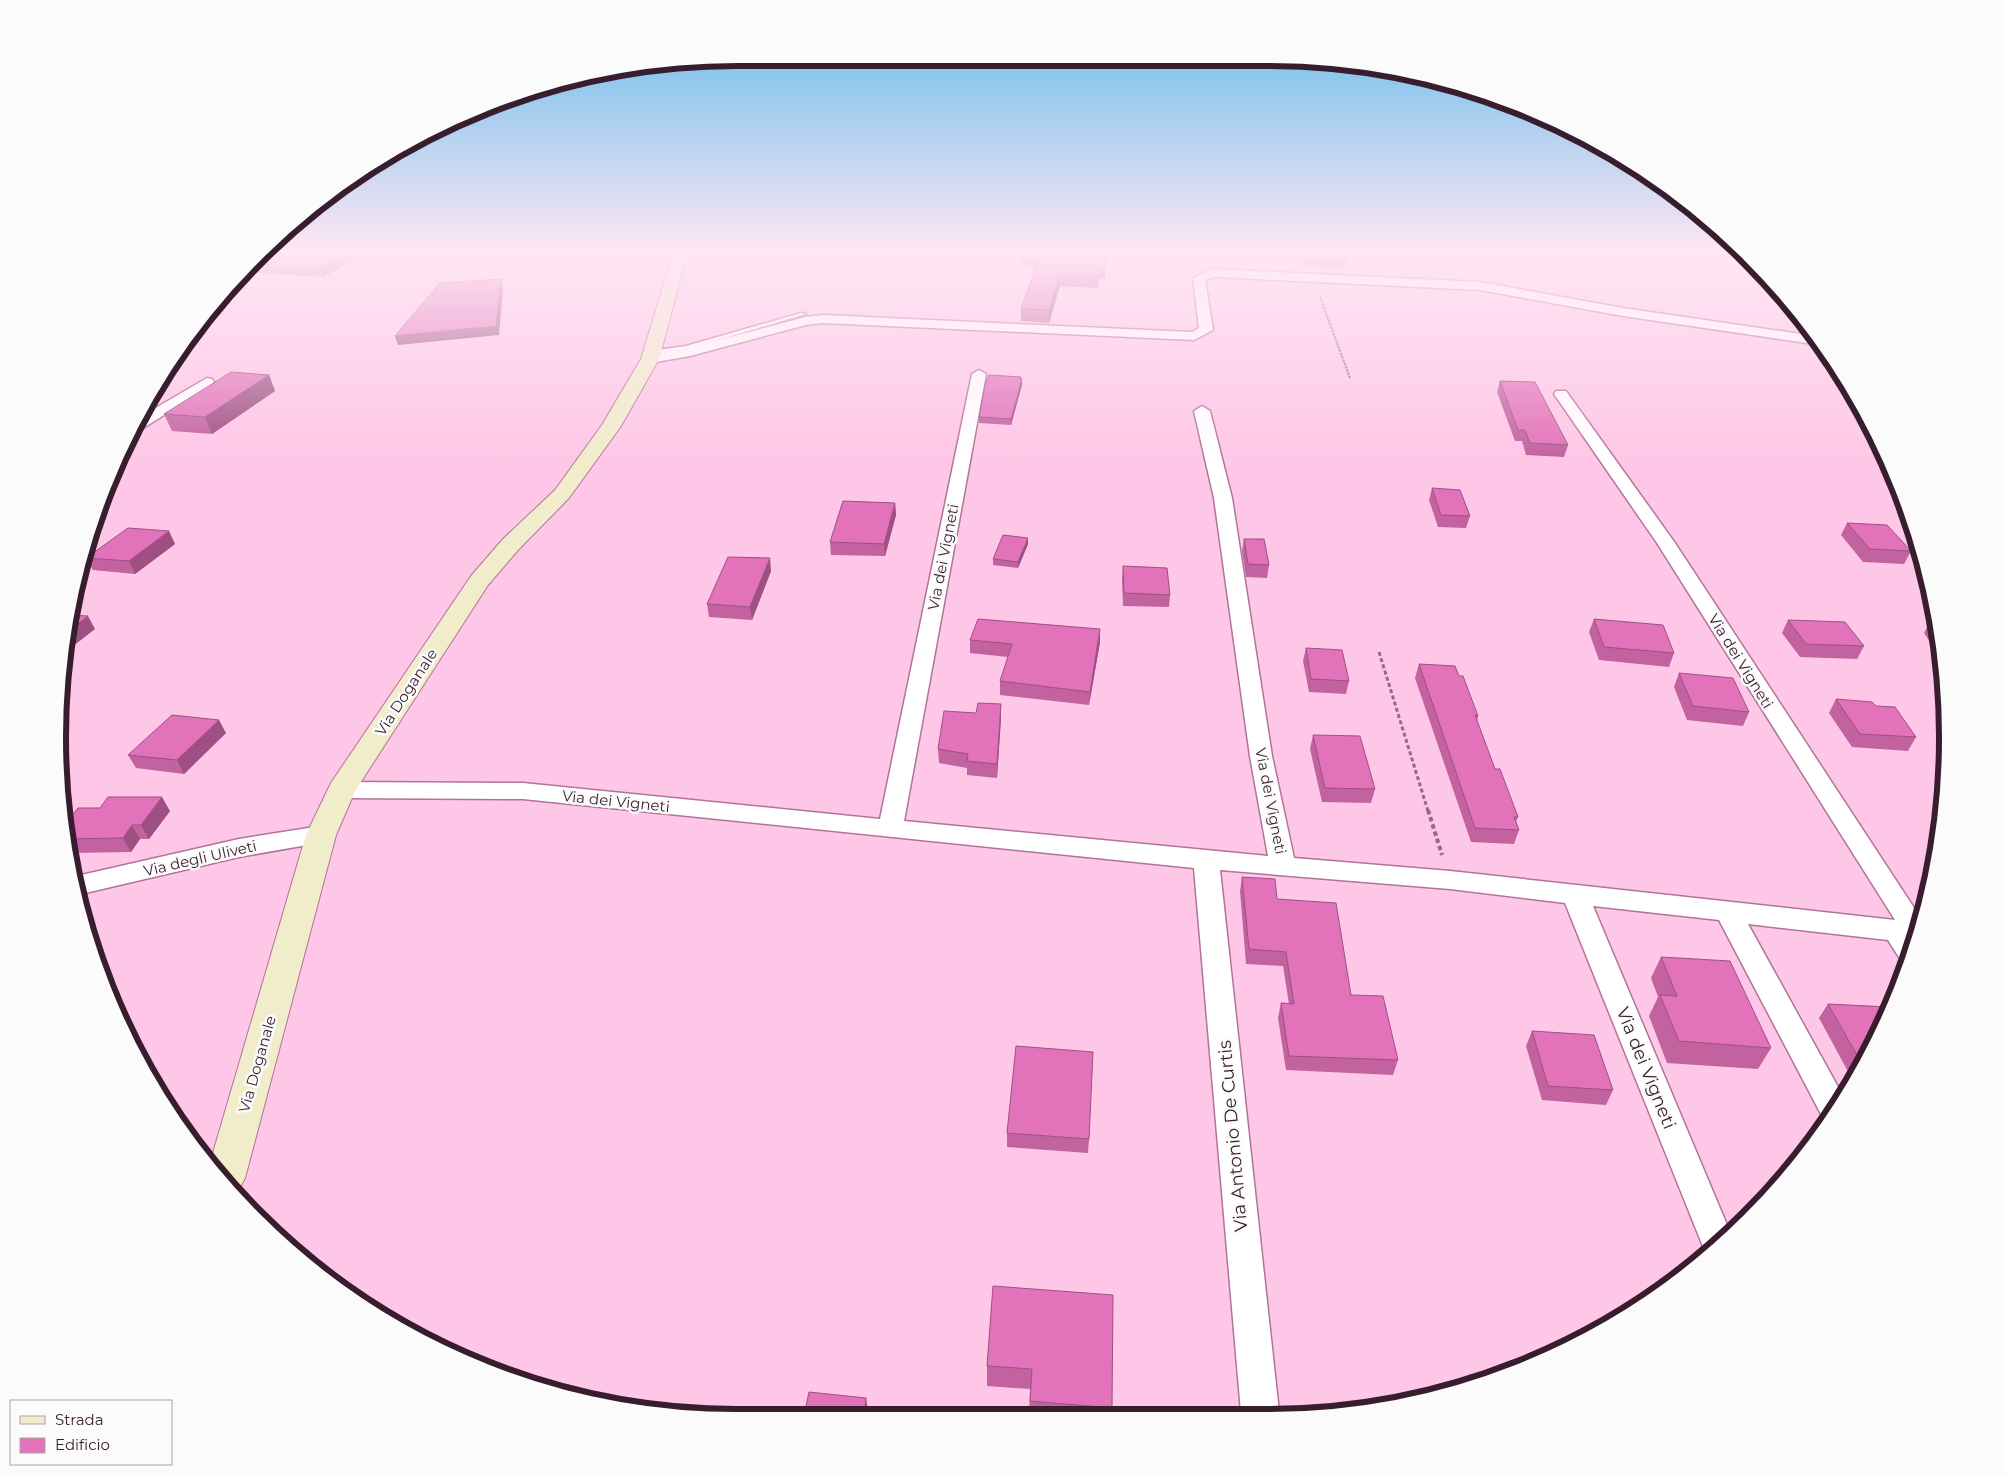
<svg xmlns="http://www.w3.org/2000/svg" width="2005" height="1475" viewBox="0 0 2005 1475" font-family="Montserrat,sans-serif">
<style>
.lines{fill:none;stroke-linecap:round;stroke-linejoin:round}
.lane-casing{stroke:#b2739a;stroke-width:3}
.street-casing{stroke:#b2739a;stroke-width:3}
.secondary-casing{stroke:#b2739a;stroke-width:2}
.path-far2{stroke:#936c83;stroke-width:2;stroke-dasharray:2.5 1;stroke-linecap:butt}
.path-far1{stroke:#936c83;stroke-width:3;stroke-dasharray:4 2.5;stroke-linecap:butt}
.path{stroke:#936c83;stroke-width:4;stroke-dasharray:4.5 3;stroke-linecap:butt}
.lane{fill:#fff;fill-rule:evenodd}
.street{fill:#fff;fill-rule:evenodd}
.secondary{fill:#f1edcb;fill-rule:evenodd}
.wall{fill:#c2629f}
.shaded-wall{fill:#9e5082}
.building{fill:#e272b9;stroke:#9e5082}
.labels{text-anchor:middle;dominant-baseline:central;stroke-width:5;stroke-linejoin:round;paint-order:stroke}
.street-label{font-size:15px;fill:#371d2d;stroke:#fbfbfb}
.near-street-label{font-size:18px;fill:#371d2d;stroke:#fbfbfb}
.rim{fill:none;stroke:#371d2d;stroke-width:6}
</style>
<rect width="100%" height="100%" fill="#fec7e7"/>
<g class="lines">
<g class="lane-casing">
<path id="lane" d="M801,313L806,314L689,349L651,355L648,353L651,351L686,346Z"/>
</g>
<g class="street-casing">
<path id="street" d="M1214,269L1480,282L1623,308L1815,336L1820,345L1623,316L1480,290L1215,277L1205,280L1213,330L1194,340L823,323L806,325L690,356L650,363L643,359L645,356L689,348L805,317L823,315L1192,332L1199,328L1193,278Z
M979,370L986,374L904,821L1268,856L1250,756L1214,498L1194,411L1202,406L1210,411L1232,498L1272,756L1294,858L1450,871L1895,920L1657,543L1554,394L1556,391H1566L1675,543L1920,917L1908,964L1902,962L1888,940L1748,924L1843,1096L1826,1119L1823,1118L1719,920L1593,906L1730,1232L1706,1254L1565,903L1450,889L1220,870L1279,1412H1241L1194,868L523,799L341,798L333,796L329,790L333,784L341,782L523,783L880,819L972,374Z
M207,378L212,379L214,382L212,385L140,430L131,431L142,416Z
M321,826L330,829L333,835L330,841L239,857L81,894L77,876L239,839Z"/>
</g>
<g class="secondary-casing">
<path id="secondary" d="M673,254H687L659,359L621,426L569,498L519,549L488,585L355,791L336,835L245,1178L238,1191L210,1163L306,835L331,783L471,576L503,539L555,490L602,425L641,359Z"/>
</g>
<path class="path-far2" d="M1320,297L1350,378"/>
<path class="path-far1" d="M1379,652L1428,811"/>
<path class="path" d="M1428,810L1442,855"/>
<use href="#lane" class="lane"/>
<use href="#street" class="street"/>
<use href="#secondary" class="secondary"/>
</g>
<path class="wall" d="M267,254H365L323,277L259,273L228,288Z
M1022,254H1106L1105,279H1099L1098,288L1060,286L1049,323L1021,321V309L1036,267L1021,266Z
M1304,254H1343L1346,260L1345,268L1305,266Z
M269,375L275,391L212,434L172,431L164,414Z
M1020,379H1022V385L1011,425L979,423V417Z
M1500,381L1568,445L1564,457L1526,455L1522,441H1515L1497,392Z
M1432,488L1470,516L1466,528L1438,527L1429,500Z
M895,503L896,515L885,556L831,555L830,542Z
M1847,523L1911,551L1904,564L1863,562L1841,535Z
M1244,539L1269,565L1267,578L1246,577L1242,551Z
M175,544L135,574L93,570L86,558Z
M1028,544L1018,568L993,565V559Z
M1123,566L1170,595L1169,607L1123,606L1122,579Z
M771,571L752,620L709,617L707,604Z
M1594,619L1674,653L1669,667L1599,660L1589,632Z
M1788,620L1864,646L1857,659L1800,657L1782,633Z
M1931,620H1934L1942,668L1936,658L1938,654L1924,633Z
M970,640L1100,642L1089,705L1000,695V681L1008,657L970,653Z
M1306,648L1349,681L1346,694L1309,692L1303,661Z
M1419,664L1459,676L1478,716L1477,721L1495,769L1518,817L1516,822L1519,830L1514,844L1471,842L1415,678Z
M1679,673L1749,712L1743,726L1687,720L1674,687Z
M1836,699L1876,706L1916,737L1908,751L1852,747L1829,713Z
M1001,718L997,778L967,775V768L939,763L938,749Z
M226,733L184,774L136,768L128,755Z
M1313,735L1375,789L1371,803L1322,802L1310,749Z
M170,811L149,839H140L131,852L70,853L63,826Z
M1242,877L1277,899L1351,995L1398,1060L1393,1075L1286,1070L1278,1018L1281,1003L1289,1004L1283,966L1246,964L1240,891Z
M1661,957L1771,1048L1758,1069L1667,1063L1649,1016L1658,997L1651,978Z
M1828,1004L1888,1007L1855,1079H1852L1819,1018Z
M1532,1031L1613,1090L1606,1105L1542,1100L1526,1046Z
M1007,1133L1089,1139L1088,1153L1007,1147Z
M993,1286L1112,1408V1413L1029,1414L1030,1389L987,1386V1366Z"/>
<path class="shaded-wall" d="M345,254H365L323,277L320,268Z
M255,264L259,273L228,288Z
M1060,275V286L1049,323V310Z
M501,279L503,288L499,335L398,345L395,336Z
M269,375L275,391L212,434L205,417Z
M1022,379V385L1011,425V419Z
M895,503L896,515L885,556L884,544Z
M169,531L175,544L135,574L129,561Z
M1028,538V544L1018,568V562Z
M770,558L771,571L752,620L750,607Z
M88,616L95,629L63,654V648L66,633Z
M1100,629V642L1089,705L1090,692Z
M1001,704V718L997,778V764Z
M219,720L226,733L184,774L177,760Z
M162,797L170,811L149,839L141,825Z
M132,825L140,839L131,852L123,838Z
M866,1398L868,1411V1415H864Z"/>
<path class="building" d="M267,254H345L320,268L255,264Z
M1022,254H1106V267H1100L1099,276L1060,275L1049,310L1021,309L1040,255H1021Z
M1306,254H1343L1346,260L1306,259Z
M501,279L496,326L395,336L440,283Z
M231,372L269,375L205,417L164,414Z
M989,375L1021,377L1020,379H1022L1011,419L979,417L985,385Z
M1500,381L1535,382L1568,445L1530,443L1525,430H1518Z
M1432,488L1460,490L1470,516L1441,515Z
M843,501L895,503L884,544L830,542Z
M1847,523L1887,525L1911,551L1870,549Z
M128,528L169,531L129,561L86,558Z
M1003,535L1028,538L1018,562L993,559Z
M1244,539H1264L1269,565L1248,564Z
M728,557L770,558L750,607L707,604Z
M1123,566L1167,568L1170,595L1124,593Z
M70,615L88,616L66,633Z
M978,619L1100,629L1090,692L1000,681L1012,644L970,640Z
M1594,619L1663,625L1674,653L1604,647Z
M1788,620L1845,622L1864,646L1806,644Z
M1931,620H1934L1935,626Z
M1306,648L1342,650L1349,681L1311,679Z
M1419,664L1455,666L1459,676H1463L1478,716L1475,715L1495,769H1500L1518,817H1514L1519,830L1475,828Z
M1679,673L1733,678L1749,712L1693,706Z
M1836,699L1872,702L1876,706L1895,707L1916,737L1860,734Z
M978,703L1001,704L997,764L967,761L968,754L938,749L944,711L976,713Z
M172,715L219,720L177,760L128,755Z
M1313,735L1360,736L1375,789L1325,788Z
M108,797H162L141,825H132L123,838L67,839L63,826L78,808H100Z
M1242,877L1275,879L1277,899L1336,903L1351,995L1383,996L1398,1060L1289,1056L1281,1003L1294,1004L1286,952L1249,949Z
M1661,957L1730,961L1771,1048L1679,1041L1660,995L1677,996Z
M1828,1004L1888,1007L1862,1065V1064Z
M1532,1031L1594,1035L1613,1090L1548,1086Z
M1016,1046L1093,1052L1089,1139L1007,1133Z
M993,1286L1113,1295L1112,1408L1030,1401L1032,1369L987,1366Z
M809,1392L866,1398L864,1415L766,1416L768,1408L805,1411Z"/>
<linearGradient id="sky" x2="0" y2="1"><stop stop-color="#5fbaea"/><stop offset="0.55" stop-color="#ffe6f4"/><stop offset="1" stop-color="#ffe6f4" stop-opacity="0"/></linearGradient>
<rect width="2005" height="460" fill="url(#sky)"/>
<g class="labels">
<g class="street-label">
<text transform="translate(943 557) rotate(-79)">Via dei Vigneti</text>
<text transform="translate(1741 661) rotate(58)">Via dei Vigneti</text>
<text transform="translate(406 692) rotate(-57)">Via Doganale</text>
<text transform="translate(616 801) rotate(6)">Via dei Vigneti</text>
<text transform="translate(1271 801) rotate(79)">Via dei Vigneti</text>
<text transform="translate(200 858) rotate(-13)">Via degli Uliveti</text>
<text transform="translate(257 1064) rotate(-74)">Via Doganale</text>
</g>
<g class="near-street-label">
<text transform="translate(1646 1068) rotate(68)">Via dei Vigneti</text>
<text transform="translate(1233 1136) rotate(-95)">Via Antonio De Curtis</text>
</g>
</g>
<path d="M0 0H2005V1475H0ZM737 66H1268A671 671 0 0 1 1939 737V738A671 671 0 0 1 1268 1409H737A671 671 0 0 1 66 738V737A671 671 0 0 1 737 66Z" fill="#fbfbfb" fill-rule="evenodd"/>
<path class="rim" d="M737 66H1268A671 671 0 0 1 1939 737V738A671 671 0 0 1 1268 1409H737A671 671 0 0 1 66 738V737A671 671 0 0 1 737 66Z"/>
<rect x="10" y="1400" width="162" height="65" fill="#fbfbfb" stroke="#ada2a9"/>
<rect x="20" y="1416" width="25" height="8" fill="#f1edcb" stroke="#ada2a9"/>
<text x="55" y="1425" font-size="15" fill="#371d2d">Strada</text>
<rect x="20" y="1438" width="25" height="15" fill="#e272b9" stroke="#ada2a9"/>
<text x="55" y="1450" font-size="15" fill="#371d2d">Edificio</text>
</svg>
